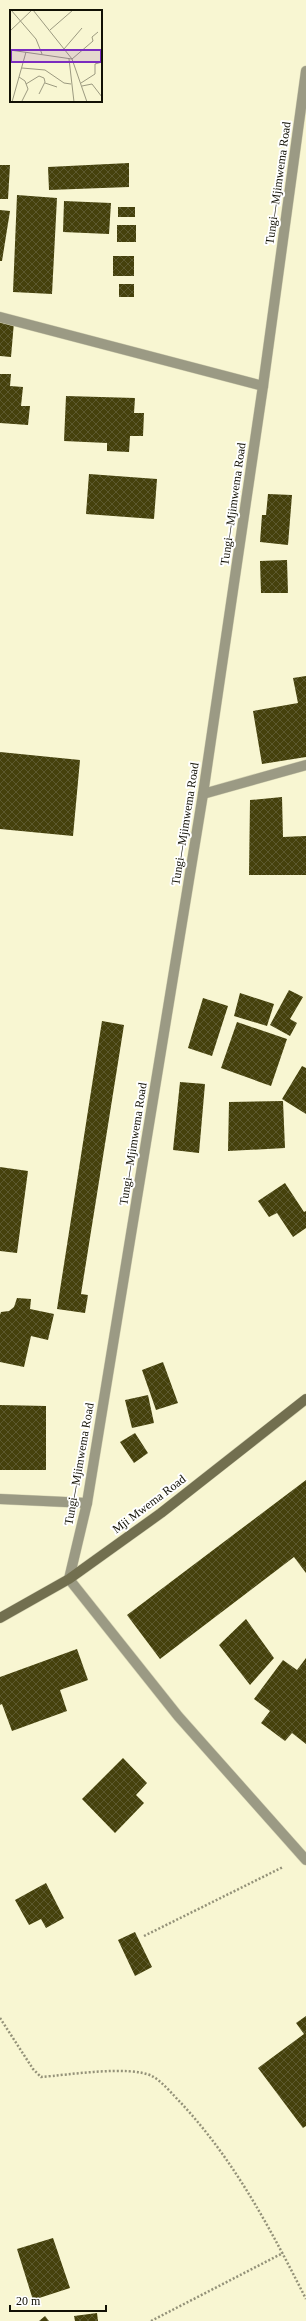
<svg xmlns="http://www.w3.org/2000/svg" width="306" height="2321" viewBox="0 0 306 2321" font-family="Georgia,serif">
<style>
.building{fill:url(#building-cross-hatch)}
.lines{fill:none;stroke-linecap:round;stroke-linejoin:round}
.minor-casing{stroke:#d3d1b1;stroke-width:11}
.tertiary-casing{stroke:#d3d1b1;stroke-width:11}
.secondary-casing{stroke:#d3d1b1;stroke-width:11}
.path{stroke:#949279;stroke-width:2.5;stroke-dasharray:2 2;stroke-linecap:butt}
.minor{stroke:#9b9a84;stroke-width:10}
.tertiary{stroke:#9b9a84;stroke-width:10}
.secondary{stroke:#726f4f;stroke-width:10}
.labels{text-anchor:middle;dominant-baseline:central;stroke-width:4;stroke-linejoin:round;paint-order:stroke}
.street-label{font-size:12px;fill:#121105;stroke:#fff}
.inset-road{fill:none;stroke:#9c9a80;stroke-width:1}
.view{fill:#7b2cbf;fill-opacity:0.15;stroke:#7b2cbf;stroke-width:2}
.inset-edge{fill:none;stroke:#121105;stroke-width:2}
</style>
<defs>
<pattern id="building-cross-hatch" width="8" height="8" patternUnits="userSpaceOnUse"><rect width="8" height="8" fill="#45410c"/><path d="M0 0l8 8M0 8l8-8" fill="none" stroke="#5c592e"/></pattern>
</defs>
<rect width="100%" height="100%" fill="#f8f6d2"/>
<path class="building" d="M129,163V187L49,190L48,167Z
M0,165H10L8,199H0Z
M17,195L57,198L52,294L13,292Z
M64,201L111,203L109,234L63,232Z
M118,207H135V217H118Z
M0,210L10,211L2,261H0Z
M117,225H136V242H117Z
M113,256H134V276H113Z
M119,284H134V297H119Z
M0,321L14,322L11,357L0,356Z
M0,374H11L10,386L23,387L21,406H30L28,425L0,423Z
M66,396L135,398L134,413H144L143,436H130L129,452L107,451V443L64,441Z
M89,474L157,479L154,519L86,514Z
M268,494L292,495L288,545L260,542L262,515H266Z
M287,560L288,593H261L260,561Z
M306,676V757L262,764L253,711L298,703L293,678Z
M0,752L80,760L73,836L0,829Z
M282,797L283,837L306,836V875H249L250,800Z
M289,990L303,997L290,1019L297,1023L290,1036L270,1025Z
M240,993L274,1004L267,1026L234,1016Z
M203,998L228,1006L212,1056L188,1048Z
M102,1021L124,1025L81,1294L88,1295L85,1313L57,1309Z
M237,1022L287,1039L271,1086L221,1068Z
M302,1066L306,1068V1114L282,1099Z
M180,1082L205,1084L199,1153L173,1150Z
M283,1101L285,1148L228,1151L229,1102Z
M0,1167L28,1171L17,1253L0,1251Z
M285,1183L304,1212L306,1211V1228L293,1237L277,1213L269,1217L258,1201Z
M17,1298L31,1299L30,1309L54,1314L48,1340L31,1336L24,1367L0,1362V1315L1,1312L9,1311L14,1307Z
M163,1362L178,1403L156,1410L142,1370Z
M148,1395L154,1423L132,1428L125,1400Z
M0,1405L46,1406V1470H0Z
M135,1433L148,1453L134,1463L120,1442Z
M306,1480V1573L294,1557L160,1659L127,1615Z
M246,1619L274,1658L250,1685L219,1645Z
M77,1649L88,1680L60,1690L67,1711L12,1731L2,1704L0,1705V1677Z
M306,1658V1744L292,1733L285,1741L261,1723L270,1711L254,1699L283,1660L297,1670Z
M123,1758L147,1783L136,1795L144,1803L115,1833L82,1799Z
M46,1883L64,1918L46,1928L41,1919L29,1925L15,1900Z
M135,1932L152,1967L135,1976L118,1940Z
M306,2016V2126L303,2128L258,2068L304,2034L296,2023Z
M53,2238L70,2288L33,2300L17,2249Z
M97,2313L98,2321H75L74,2316Z
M45,2316L49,2321H39Z"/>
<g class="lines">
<g class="minor-casing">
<path id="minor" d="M0,317L263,386
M203,794L306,765
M0,1499L87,1503
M69,1579L178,1716L306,1860"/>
</g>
<g class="tertiary-casing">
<path id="tertiary" d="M69,1579L87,1503L203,794L263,386L306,71"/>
</g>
<g class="secondary-casing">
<path id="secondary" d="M0,1618L69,1579L161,1513L306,1399"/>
</g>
<path class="path" d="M144,1936L283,1867
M0,2018L33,2069L41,2077C68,2075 129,2065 152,2076C163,2082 173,2095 181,2103C235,2161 271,2230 306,2299
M151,2321L283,2253"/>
<use href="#minor" class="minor"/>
<use href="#tertiary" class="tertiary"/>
<use href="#secondary" class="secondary"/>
</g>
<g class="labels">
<g class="street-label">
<text transform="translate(278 183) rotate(-82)">Tungi—Mjimwema Road</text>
<text transform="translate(233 504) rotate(-82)">Tungi—Mjimwema Road</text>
<text transform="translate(185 824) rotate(-81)">Tungi—Mjimwema Road</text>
<text transform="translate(133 1144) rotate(-81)">Tungi—Mjimwema Road</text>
<text transform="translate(79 1464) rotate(-80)">Tungi—Mjimwema Road</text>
<text transform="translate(149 1504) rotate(-37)">Mji Mwema Road</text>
</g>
</g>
<g transform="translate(10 10)">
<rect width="92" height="92" fill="#f8f6d2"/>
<path class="inset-road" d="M1,0L26,29L32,44M23,0L62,49L77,92M40,20L63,0M0,21L22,0M54,39L72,18M0,40L62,49L83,31L82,27L88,22M59,49L64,92M12,58L35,60L54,73L61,74M9,67L15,71L18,79L12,91M35,73L47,77M71,73L85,64V54L92,52M16,74L29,66L34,68L35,72L29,84M72,76L82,74L92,87M2,92L16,42"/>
<path class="view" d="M1,40H91V52H1Z"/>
<rect width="92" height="92" class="inset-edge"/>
</g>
<path d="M10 2305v6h96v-6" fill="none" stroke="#121105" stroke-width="2"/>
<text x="16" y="2305" font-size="12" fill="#121105" stroke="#ffffff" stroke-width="3" paint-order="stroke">20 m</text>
</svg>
